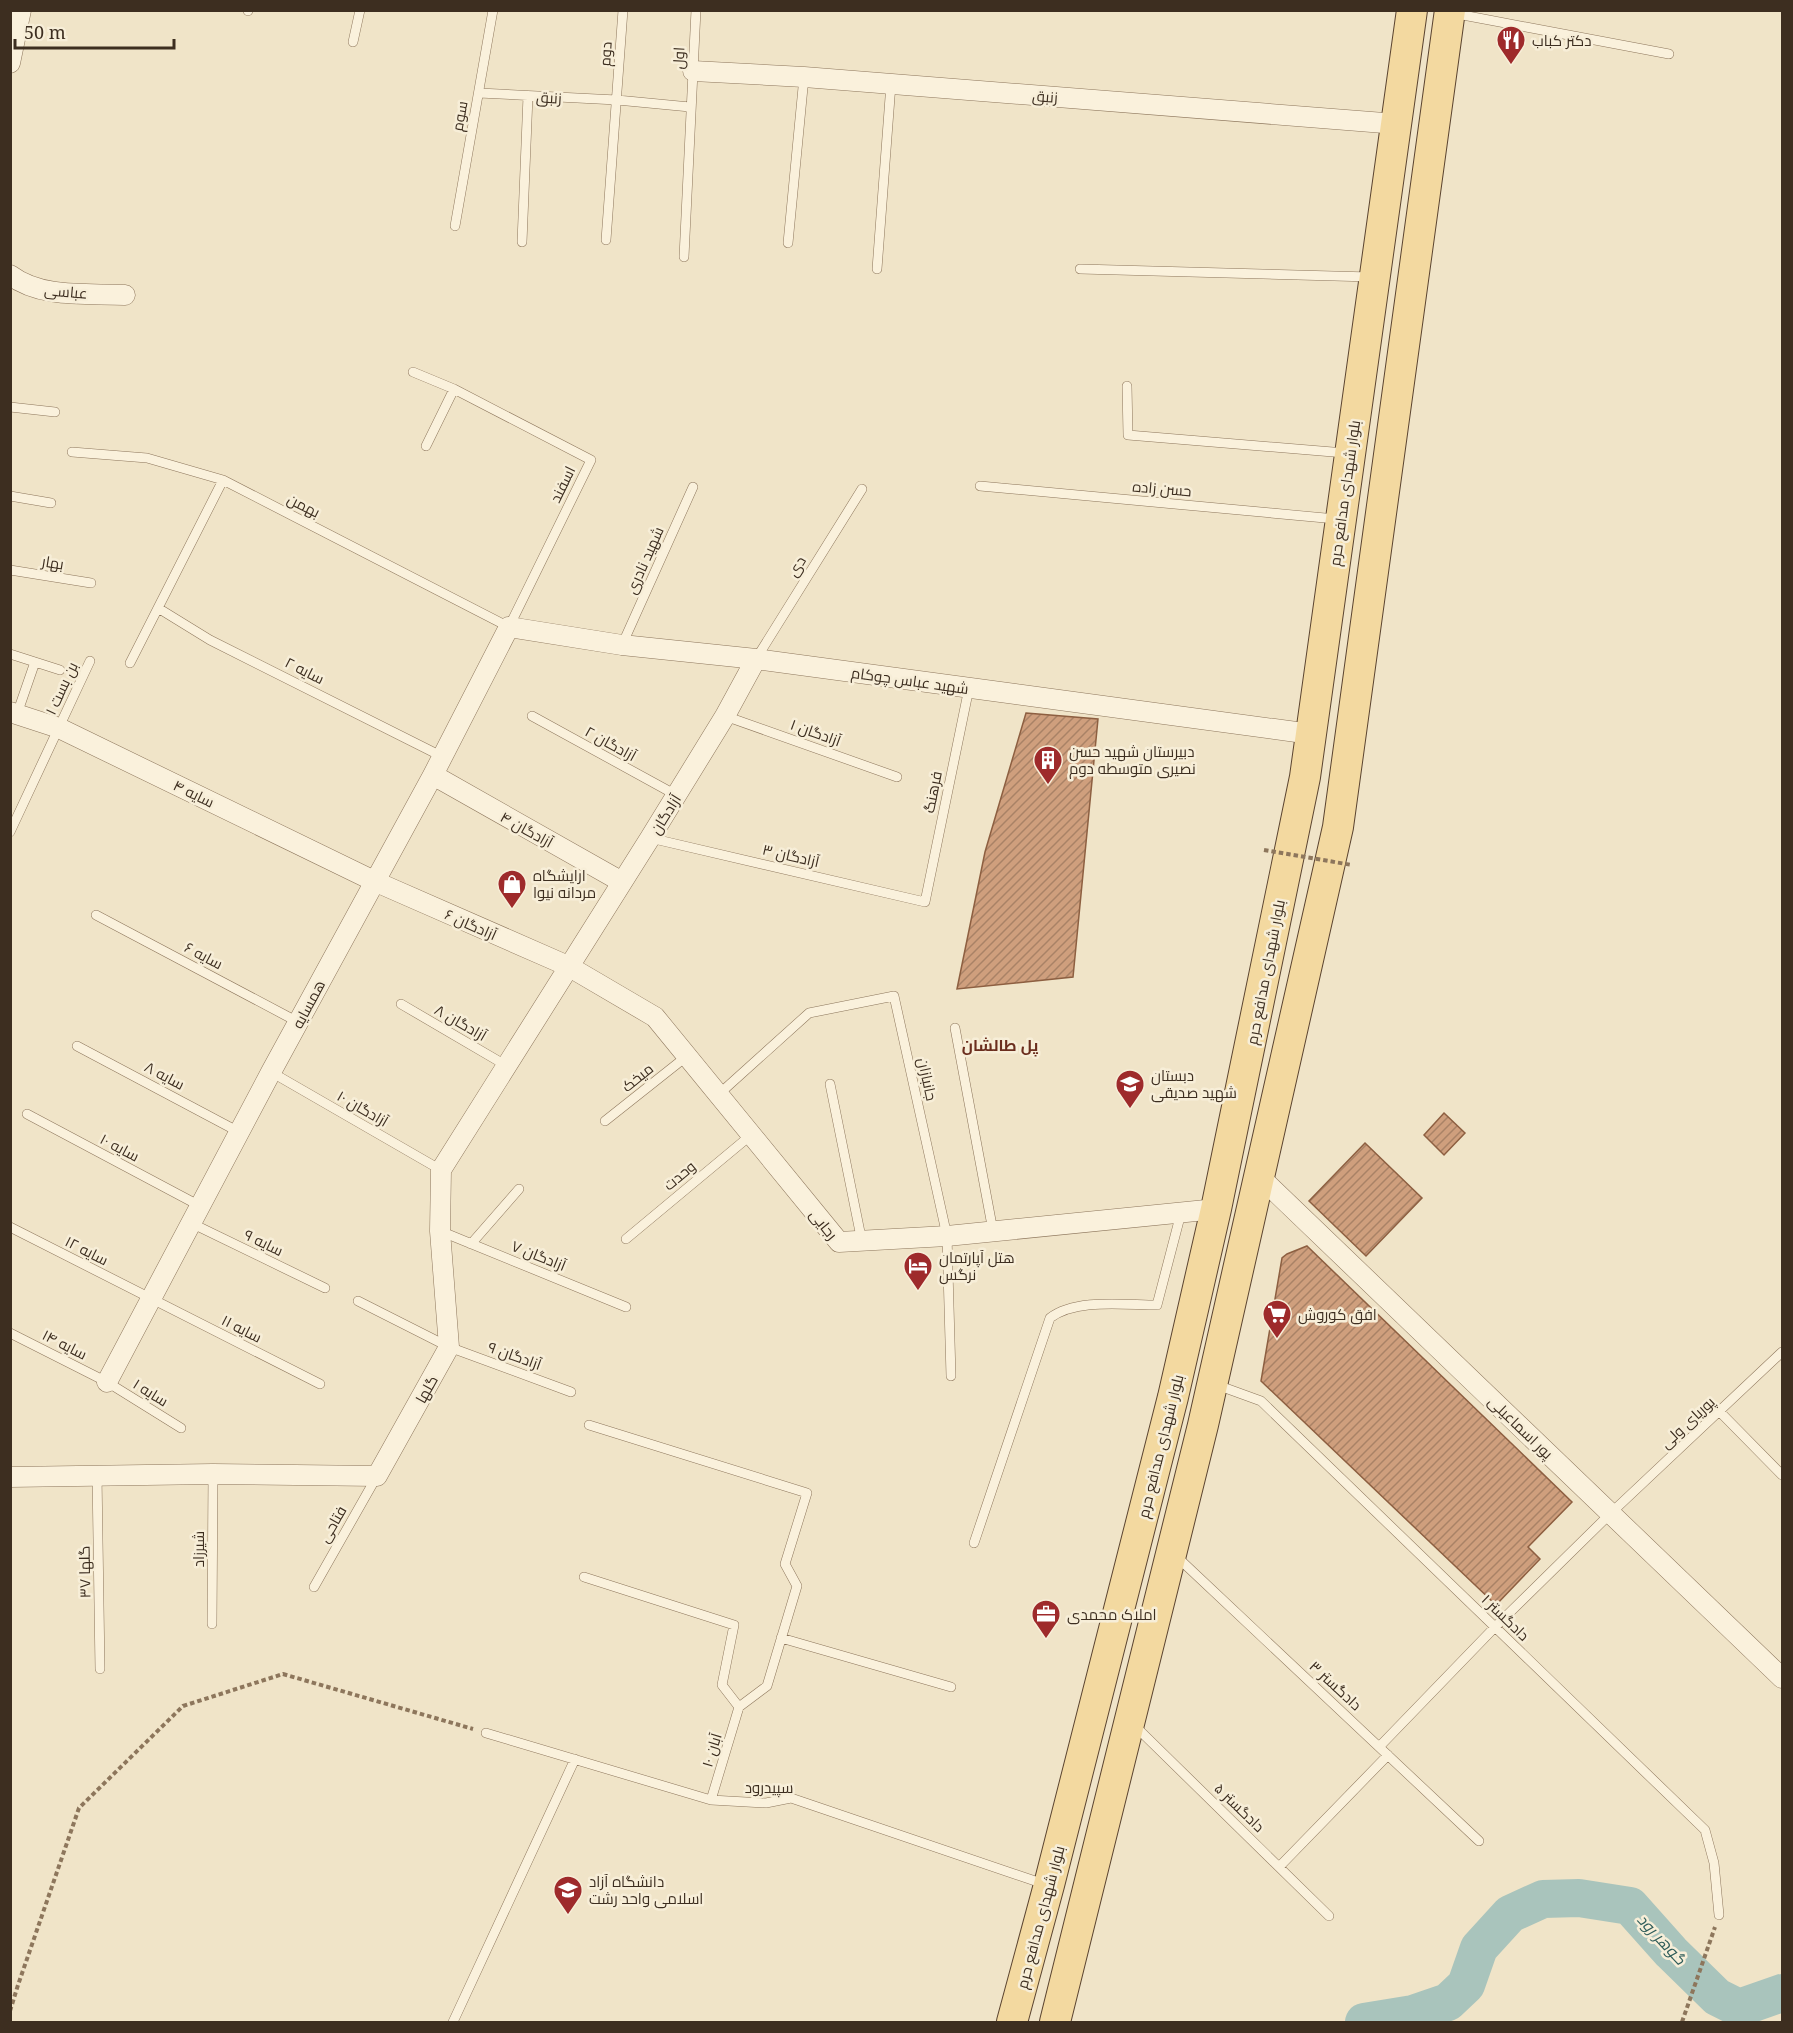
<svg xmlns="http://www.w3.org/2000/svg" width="1793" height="2033" viewBox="0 0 1793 2033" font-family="'Noto Serif',Cairo,serif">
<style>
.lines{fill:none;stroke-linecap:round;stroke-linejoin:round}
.river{stroke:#a9c4bc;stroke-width:38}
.building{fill:url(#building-hatch);stroke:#8d5f41;stroke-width:1.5}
.service-casing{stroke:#8d765c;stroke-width:10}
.minor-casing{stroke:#8d765c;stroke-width:21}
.primary-casing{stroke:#5b4430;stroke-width:32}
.path{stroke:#8d765c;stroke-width:4;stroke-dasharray:4.5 3;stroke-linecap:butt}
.service{stroke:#faf1dc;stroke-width:9}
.minor{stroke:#faf1dc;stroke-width:20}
.primary{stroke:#f3d9a0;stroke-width:30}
.path-bridge{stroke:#8d765c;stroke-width:4;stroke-dasharray:4.5 3;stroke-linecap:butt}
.labels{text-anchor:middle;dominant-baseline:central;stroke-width:5;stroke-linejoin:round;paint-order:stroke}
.poi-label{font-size:15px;fill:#3d2e20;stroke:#f7eed8;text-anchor:start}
.street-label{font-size:15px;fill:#3d2e20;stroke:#f7eed8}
.neighbourhood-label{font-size:16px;font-weight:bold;fill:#6b2e1e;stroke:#f7eed8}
.water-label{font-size:16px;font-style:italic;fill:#2f5d5a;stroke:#f7eed8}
</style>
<defs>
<pattern id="building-hatch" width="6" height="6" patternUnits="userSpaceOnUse" patternTransform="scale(1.5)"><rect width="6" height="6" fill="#cf9f7d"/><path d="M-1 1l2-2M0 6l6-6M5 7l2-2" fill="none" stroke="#a98266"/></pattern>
</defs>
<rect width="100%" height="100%" fill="#f0e4c8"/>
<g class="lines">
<path class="river" d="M1364,2022L1413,2014L1448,2002L1466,1985L1479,1948L1510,1914L1543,1899L1579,1898L1630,1906L1671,1952L1717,1997L1739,2008L1782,1993"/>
</g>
<path class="building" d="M1026,713L1098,719L1073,977L957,989L985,852Z
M1444,1113L1465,1133L1444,1155L1424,1135Z
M1365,1143L1422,1198L1366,1256L1309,1201Z
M1307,1246L1572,1502L1528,1547L1540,1559L1496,1605L1261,1381L1282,1258L1287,1254Z"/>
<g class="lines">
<g class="service-casing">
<path id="service" d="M248,11V10
M1452,13L1669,54
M353,42L360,10
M479,93L617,100L690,107
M455,226L493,10
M606,240L623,10
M522,242L528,96
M788,243L804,77
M684,257L696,10
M877,269L891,84
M1080,269L1371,277
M1127,386L1128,435L1345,453
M10,407L55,412
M426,446L454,389
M72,452L147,458L223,480L509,627L591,460L454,389L413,372
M980,486L1336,519
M10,496L51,503
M10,570L91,583
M158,608L210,640L441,756
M622,645L693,487
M10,654L60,670
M756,659L862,489
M130,663L223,480
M17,714L35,662
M532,716L676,795
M725,716L897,777
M10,832L90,661
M650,838L925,902L969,688
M96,915L298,1022
M401,1004L507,1066
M955,1028L993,1231
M77,1046L239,1132
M271,1072L441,1170
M830,1084L862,1242
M718,1095L809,1013L894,996L947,1236L951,1376
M27,1114L200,1206
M605,1121L687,1056
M191,1223L325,1288
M10,1227L320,1384
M440,1231L626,1307
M626,1239L751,1135
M471,1244L519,1189
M358,1301L449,1347L571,1392
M10,1333L107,1382L181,1428
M1217,1385L1261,1401L1705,1830L1714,1863L1719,1915
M1720,1412L1782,1475
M589,1425L807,1493L785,1564L797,1586L767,1686L739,1707
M97,1475L100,1669
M974,1543L1050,1318C1076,1298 1125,1305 1157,1305L1181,1213
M1175,1555L1479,1841
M584,1577L734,1625L722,1685L739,1707
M314,1587L377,1476
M212,1624L213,1474
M781,1638L951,1687
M1133,1724L1329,1916
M486,1733L711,1800L766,1803L791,1798L1044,1884
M1379,1747L1495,1627L1611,1513L1782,1352
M711,1800L739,1707
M1279,1867L1388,1755
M453,2022L575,1759"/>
</g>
<g class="minor-casing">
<path id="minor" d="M10,63L21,10
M693,71L804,77L1397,124
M10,275C42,299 88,293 125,295
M10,712L59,728L374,881L568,966L655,1017L839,1242L947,1236L1216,1209
M433,775L622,882
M1259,1176L1782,1678
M107,1382L271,1072L433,775L509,627L622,645L756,659L1311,734
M10,1477L213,1474L377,1476L449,1347L440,1231L441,1170L650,838L725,716L756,659"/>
</g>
<g class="primary-casing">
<path id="primary" d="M1012,2022L1049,1885L1173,1397L1216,1209L1305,777L1412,10
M1055,2022L1203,1425L1338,827L1450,10"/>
</g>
<path class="path" d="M10,2011L18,1985L79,1808L183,1706L283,1674L473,1729
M1682,2022L1715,1927"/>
<use href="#service" class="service"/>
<use href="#minor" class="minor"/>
<use href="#primary" class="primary"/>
<path class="path-bridge" d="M1264,850L1352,865"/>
</g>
<defs>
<g id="restaurant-pin" transform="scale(1.5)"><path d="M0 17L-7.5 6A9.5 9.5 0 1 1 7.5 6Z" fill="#9e2a2b" stroke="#f7eed8"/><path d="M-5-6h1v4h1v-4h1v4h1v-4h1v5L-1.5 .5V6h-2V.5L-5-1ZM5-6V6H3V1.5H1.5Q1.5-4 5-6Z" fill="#fff"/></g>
<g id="building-pin" transform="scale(1.5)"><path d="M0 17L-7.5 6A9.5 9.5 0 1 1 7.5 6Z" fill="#9e2a2b" stroke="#f7eed8"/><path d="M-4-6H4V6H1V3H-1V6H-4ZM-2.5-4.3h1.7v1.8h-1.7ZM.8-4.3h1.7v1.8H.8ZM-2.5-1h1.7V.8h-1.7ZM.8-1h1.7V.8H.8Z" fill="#fff"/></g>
<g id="shop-pin" transform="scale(1.5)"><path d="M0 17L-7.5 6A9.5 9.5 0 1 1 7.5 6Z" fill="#9e2a2b" stroke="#f7eed8"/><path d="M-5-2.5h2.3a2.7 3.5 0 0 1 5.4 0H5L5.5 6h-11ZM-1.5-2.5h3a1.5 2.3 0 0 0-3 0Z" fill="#fff"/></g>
<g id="school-pin" transform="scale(1.5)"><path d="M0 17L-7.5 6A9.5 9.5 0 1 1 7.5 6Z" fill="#9e2a2b" stroke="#f7eed8"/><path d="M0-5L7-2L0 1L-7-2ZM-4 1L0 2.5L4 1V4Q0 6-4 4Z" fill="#fff"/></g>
<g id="hotel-pin" transform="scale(1.5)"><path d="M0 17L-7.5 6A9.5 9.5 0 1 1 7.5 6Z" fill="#9e2a2b" stroke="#f7eed8"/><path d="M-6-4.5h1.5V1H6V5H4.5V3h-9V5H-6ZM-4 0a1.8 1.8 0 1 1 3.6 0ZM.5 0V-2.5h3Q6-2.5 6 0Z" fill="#fff"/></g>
<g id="supermarket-pin" transform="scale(1.5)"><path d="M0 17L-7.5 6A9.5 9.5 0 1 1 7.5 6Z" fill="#9e2a2b" stroke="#f7eed8"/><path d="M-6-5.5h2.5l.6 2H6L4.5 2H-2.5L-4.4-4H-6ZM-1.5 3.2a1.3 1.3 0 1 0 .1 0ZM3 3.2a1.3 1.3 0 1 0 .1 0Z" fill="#fff"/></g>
<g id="office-pin" transform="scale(1.5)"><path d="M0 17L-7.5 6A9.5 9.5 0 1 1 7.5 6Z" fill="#9e2a2b" stroke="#f7eed8"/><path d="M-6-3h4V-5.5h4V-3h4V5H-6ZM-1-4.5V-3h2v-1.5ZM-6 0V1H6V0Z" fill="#fff"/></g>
<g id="university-pin" transform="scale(1.5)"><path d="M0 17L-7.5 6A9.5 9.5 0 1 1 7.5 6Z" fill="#9e2a2b" stroke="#f7eed8"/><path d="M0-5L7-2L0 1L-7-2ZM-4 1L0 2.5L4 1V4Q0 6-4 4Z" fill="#fff"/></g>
</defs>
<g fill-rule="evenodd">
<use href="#restaurant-pin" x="1511" y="40"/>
<use href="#building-pin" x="1048" y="760"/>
<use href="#shop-pin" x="512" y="884"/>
<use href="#school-pin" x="1130" y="1084"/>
<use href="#hotel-pin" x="918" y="1266"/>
<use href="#supermarket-pin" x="1277" y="1314"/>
<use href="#office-pin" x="1046" y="1614"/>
<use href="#university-pin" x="568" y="1890"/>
</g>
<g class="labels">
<g class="poi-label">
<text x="1532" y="40">دکتر کباب</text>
<text x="1069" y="751">دبیرستان شهید حسن<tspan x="1069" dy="17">نصیری متوسطه دوم</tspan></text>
<text x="533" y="875">ارایشگاه<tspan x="533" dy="17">مردانه نیوا</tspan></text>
<text x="1151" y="1075">دبستان<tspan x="1151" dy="17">شهید صدیقی</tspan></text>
<text x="939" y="1257">هتل آپارتمان<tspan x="939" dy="17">نرگس</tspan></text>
<text x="1298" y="1314">افق کوروش</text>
<text x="1067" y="1614">املاک محمدی</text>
<text x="589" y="1881">دانشگاه آزاد<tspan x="589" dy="17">اسلامی واحد رشت</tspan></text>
</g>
<g class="street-label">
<text transform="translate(605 54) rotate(-86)">دوم</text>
<text transform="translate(678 58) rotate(-87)">اول</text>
<text transform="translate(1045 96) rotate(4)">زنبق</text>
<text transform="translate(549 97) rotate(3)">زنبق</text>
<text transform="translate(459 116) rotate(-80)">سوم</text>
<text transform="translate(66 291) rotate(5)">عباسی</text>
<text transform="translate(562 484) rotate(-64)">اسفند</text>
<text transform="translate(1162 488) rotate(5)">حسن زاده</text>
<text transform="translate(1344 493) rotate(-82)">بلوار شهدای مدافع حرم</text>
<text transform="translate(304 505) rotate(27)">بهمن</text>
<text transform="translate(644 560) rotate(-66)">شهید نادری</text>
<text transform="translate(53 562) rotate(9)">بهار</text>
<text transform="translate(796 566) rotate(-58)">دی</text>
<text transform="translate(305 670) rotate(27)">سایه ۲</text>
<text transform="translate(910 680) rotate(8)">شهید عباس چوکام</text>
<text transform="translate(61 688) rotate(-65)">بن بست ۱</text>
<text transform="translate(816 732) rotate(20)">آزادگان ۱</text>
<text transform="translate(611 743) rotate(29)">آزادگان ۲</text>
<text transform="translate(932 792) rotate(-79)">فرهنگ</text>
<text transform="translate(194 793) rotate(26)">سایه ۴</text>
<text transform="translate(665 814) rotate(-58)">آزادگان</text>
<text transform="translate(527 829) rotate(29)">آزادگان ۴</text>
<text transform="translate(791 855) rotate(13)">آزادگان ۳</text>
<text transform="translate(471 924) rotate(24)">آزادگان ۶</text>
<text transform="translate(204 955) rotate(28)">سایه ۶</text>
<text transform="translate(1265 972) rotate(-79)">بلوار شهدای مدافع حرم</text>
<text transform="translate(308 1004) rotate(-62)">همسایه</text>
<text transform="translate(461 1022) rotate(30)">آزادگان ۸</text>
<text transform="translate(165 1075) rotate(28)">سایه ۸</text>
<text transform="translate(637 1077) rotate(-39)">میخک</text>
<text transform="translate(928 1079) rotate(78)">جانبازان</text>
<text transform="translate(363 1108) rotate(30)">آزادگان ۱۰</text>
<text transform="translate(120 1147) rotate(28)">سایه ۱۰</text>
<text transform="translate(679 1175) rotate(-40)">وحدت</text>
<text transform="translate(824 1224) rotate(51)">رجایی</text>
<text transform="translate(264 1242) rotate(26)">سایه ۹</text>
<text transform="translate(87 1250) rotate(27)">سایه ۱۲</text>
<text transform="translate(539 1255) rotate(22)">آزادگان ۷</text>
<text transform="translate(242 1328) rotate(27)">سایه ۱۱</text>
<text transform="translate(65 1344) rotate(27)">سایه ۱۴</text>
<text transform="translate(515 1355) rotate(20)">آزادگان ۹</text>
<text transform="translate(426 1389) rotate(-61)">گلها</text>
<text transform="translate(151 1392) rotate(32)">سایه ۱</text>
<text transform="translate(1687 1422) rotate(-43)">پوریای ولی</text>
<text transform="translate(1521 1427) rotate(44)">پور اسماعیلی</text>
<text transform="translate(1160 1446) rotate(-76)">بلوار شهدای مدافع حرم</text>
<text transform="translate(332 1524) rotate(-60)">فتاحی</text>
<text transform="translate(198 1549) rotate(-90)">شیرزاد</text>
<text transform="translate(84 1572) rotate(-91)">گلها ۳۷</text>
<text transform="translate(1506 1617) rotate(44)">دادگستر ۱</text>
<text transform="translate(1336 1685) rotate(43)">دادگستر ۳</text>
<text transform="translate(711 1750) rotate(-73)">آبان ۱۰</text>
<text x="769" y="1787">سپیدرود</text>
<text transform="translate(1240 1807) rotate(44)">دادگستر ۵</text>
<text transform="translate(1040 1917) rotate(-75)">بلوار شهدای مدافع حرم</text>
</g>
<g class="neighbourhood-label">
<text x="1000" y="1045">پل طالشان</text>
</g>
<g class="water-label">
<text transform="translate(1662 1939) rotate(47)">گوهر رود</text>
</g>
</g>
<rect width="1793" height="2033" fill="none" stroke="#3d2e20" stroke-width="24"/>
<path d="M15 39v9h159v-9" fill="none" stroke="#3d2e20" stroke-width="3"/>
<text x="24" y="39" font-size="18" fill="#3d2e20" stroke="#f7eed8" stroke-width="4.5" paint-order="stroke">50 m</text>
</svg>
